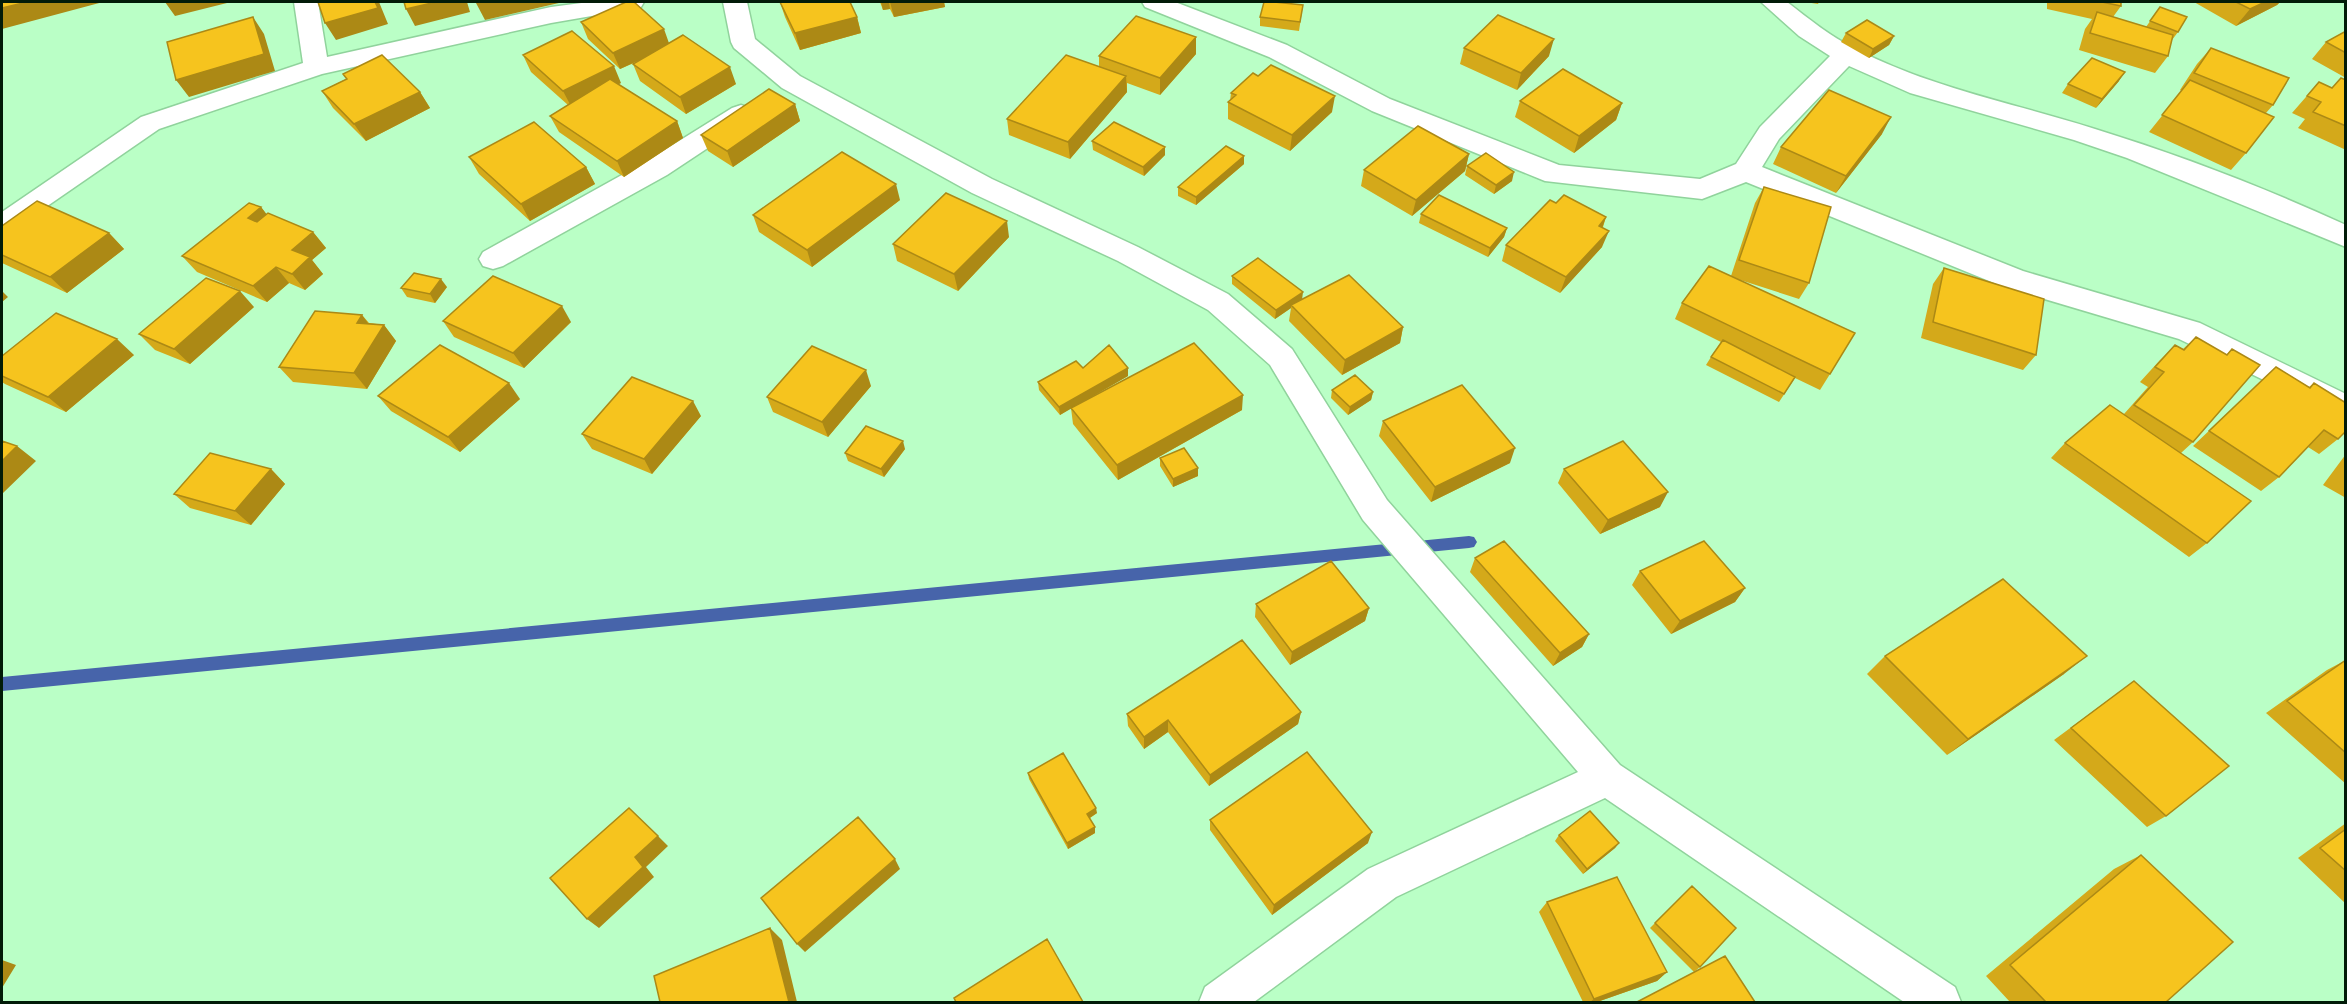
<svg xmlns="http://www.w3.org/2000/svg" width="2347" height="1004" viewBox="0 0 2347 1004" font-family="Commissioner,sans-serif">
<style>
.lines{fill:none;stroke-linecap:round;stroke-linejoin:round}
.stream{fill:#4764aa;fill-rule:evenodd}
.minor-casing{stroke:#90d39c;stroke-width:3}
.minor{fill:#fff;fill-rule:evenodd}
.wall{fill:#d4a91a}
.shaded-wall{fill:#ac8915}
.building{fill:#f6c41e;stroke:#ac8915;stroke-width:1.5}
</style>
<rect width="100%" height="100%" fill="#baffc6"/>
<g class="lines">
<path class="stream" d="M1469,536L1474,537L1477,542L1474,547L1469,548L2,691V677Z"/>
<g class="minor-casing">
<path id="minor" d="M294,2H318L327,57L551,7L589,2H644L641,7L632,9L551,23L322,74L159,129L43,209L12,233L2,236V212L141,117L303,63Z
M723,2H747L755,39L800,76L992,179L1138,247L1228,294L1292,349L1387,500L1620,765L1955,987L1961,1002H1904L1605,798L1396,897L1254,1002H1199L1205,987L1368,869L1578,772L1363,520L1270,365L1208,310L1118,261L972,193L782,88L734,48L731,42Z
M1142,2H1175L1287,45L1390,99L1559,165L1700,179L1736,164L1760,127L1830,56L1799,36L1761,2H1787C1809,19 1830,36 1854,48C1930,88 2014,103 2095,129C2180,155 2265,188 2346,225V247L2127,158L2074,140L1910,93L1849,66L1779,139L1762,167L2023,271L2200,323L2346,394V420L2179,339L2004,287L1746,182L1702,199L1545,181L1372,111L1269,57L1145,7Z
M741,105L750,108L754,114L750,120L667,175L503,266L493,269L483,266L479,259L483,252L647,161L732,108Z"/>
</g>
<use href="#minor" class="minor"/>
</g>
<path class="wall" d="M780,2L857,17L861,33L800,50L785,17Z
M880,2H944L945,7L894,17L890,9L883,10Z
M1805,2H1819L1818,4Z
M2047,2H2121V6L2113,17L2146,27L2160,7L2178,32L2172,40L2168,56L2155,73L2079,50L2085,29L2092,19L2047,9Z
M2194,2H2280L2277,5L2236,26Z
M1303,5L1299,31L1260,26V17Z
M581,22L669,43L736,84L686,114L640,81L633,64L636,62L620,69L588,39Z
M2346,31V78L2312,59L2326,42Z
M1846,33L1894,36L1889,45L1869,58L1841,42Z
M1196,37V54L1160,95L1127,83V92L1070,159L1009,135L1007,119L1099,66V56Z
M1464,48L1549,56L1517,90L1460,64Z
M2211,48L2273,105L2266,113L2246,153L2231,170L2149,132L2182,91L2180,90L2197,64Z
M523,55L621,83L618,84L677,121L683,138L624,177L559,132L550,116L568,105L531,72Z
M343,74L420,92L430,108L366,141L333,108L322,91L346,79Z
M2346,80V150L2298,128L2305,119L2292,113L2319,82L2332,88Z
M2119,81L2096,108L2062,93L2068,84Z
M1231,93L1332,112L1290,151L1228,119V102L1230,101Z
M1520,101L1622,103L1616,120L1574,153L1515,117Z
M795,104L800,121L733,167L708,151L701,135Z
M1882,134L1836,193L1773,164L1781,147Z
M1092,141L1165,147V155L1144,176L1093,150Z
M1469,154L1465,171L1412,216L1361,186L1364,170Z
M1244,156V164L1196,205L1178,196V187Z
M469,157L586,167L595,184L530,221L479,174Z
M1467,166L1512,181L1494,194L1465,175Z
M1764,187L1809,283L1799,299L1737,279L1830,374L1820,390L1795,378L1779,402L1706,365L1711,357L1721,342L1675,319L1682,303L1731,276L1755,203Z
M900,200L812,267L759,232L753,215Z
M1556,203L1606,217L1603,227L1602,247L1560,293L1502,261L1506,245Z
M261,207L267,215L313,232L326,248L312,260L323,274L305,290L289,283L267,302L197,272L182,256Z
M1421,214L1507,228L1504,237L1488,257L1419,223Z
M2,226L109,233L124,249L67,293L2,263Z
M1009,237L958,291L897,261L893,244Z
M1944,268L2036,355L2023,370L1921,338L1933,284Z
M1232,276L1302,300L1403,327L1400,343L1342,375L1289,321L1291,308L1275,319L1232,284Z
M447,287L435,303L407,297L401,288Z
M254,307L190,364L155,350L139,334Z
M362,315L369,323L384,325L396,341L367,389L293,382L279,367Z
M443,321L571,322L524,368L454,337Z
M2196,337L2226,355L2232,349L2193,442L2181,453L2207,543L2189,557L2051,458L2065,443L2124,414L2148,387L2140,382L2160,360L2175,345L2183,349Z
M134,355L66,412L5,384L2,382V356Z
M2276,367L2309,387L2314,383L2338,439L2319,454L2308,447L2279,477L2261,491L2193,446Z
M1083,368L1128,376L1074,407L1242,410L1118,480L1073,424L1071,408L1060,415L1039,390L1038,382Z
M871,386L828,437L773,412L767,397Z
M1332,390L1373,392L1371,400L1348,415L1331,398Z
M378,396L520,399L460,452L391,411Z
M701,416L652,474L592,449L582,434Z
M1383,421L1510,463L1431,502L1379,436Z
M905,449L884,477L848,461L845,453Z
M2346,454V498L2323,485Z
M1160,458L1198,468V476L1173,487L1160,466Z
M271,469L285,484L251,525L190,508L174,494Z
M1564,469L1660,507L1600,534L1558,483Z
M1475,558L1589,634L1582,647L1553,666L1470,572Z
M1640,571L1745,588L1735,602L1671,634L1632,585Z
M1256,604L1369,608L1365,621L1290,665L1255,617Z
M1885,656L2064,674L1947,755L1867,674Z
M2346,660V784L2266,713L2327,670Z
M2134,681L2166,816L2147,827L2054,740Z
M1301,712L1298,724L1209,786L1168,732L1144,749L1128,726L1127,714Z
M1028,773L1097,813L1090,818L1095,833L1068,849L1029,779Z
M1210,820L1368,843L1272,915L1210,830Z
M2346,823V904L2298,858Z
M1559,835L1619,843L1615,848L1583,874L1555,841Z
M2141,855L2166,1002H2010L1986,976L2114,869Z
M1687,891L1700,967L1694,972L1650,928Z
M1547,902L1667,972L1657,981L1597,1002H1583L1539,912Z"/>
<path class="shaded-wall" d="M27,2H103L2,29V8Z
M165,2H231L175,16Z
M375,2H379L388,24L336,40L325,23Z
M436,2H467L470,12L415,26L406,9Z
M483,2H558L559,3L485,20L476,3Z
M881,2H889L890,9L883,10Z
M890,2H944L945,7L894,17Z
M2265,2H2280L2277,5L2236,26L2250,9Z
M253,17L264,34L275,71L189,97L176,80Z
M857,17L861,33L800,50L795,33Z
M664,29L670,46L620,69L613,53Z
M1894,36L1889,45L1869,58L1873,49Z
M1196,37V54L1160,95V78Z
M1554,39L1549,56L1517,90L1521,73Z
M614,66L621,83L572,108L563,91Z
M730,67L736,84L686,114L680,97Z
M2125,72L2119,81L2096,108L2102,99Z
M1126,76L1127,92L1070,159L1068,142Z
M420,92L430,108L366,141L354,124Z
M1335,96L1332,112L1290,151L1292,135Z
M1622,103L1616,120L1574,153L1579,136Z
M795,104L800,121L733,167L727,151Z
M1891,117L1882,134L1836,193L1846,176Z
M677,121L683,138L624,177L617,161Z
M1165,147V155L1144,176L1143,167Z
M1469,154L1465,171L1412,216L1416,200Z
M1244,156V164L1196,205V197Z
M586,167L595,184L530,221L521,204Z
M1514,172L1512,181L1494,194L1496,185Z
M896,184L900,200L812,267L807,250Z
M261,207L274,224L261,234L248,218Z
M1606,217L1600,234L1599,226Z
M1007,221L1009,237L958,291L954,274Z
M1507,228L1504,237L1488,257L1490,248Z
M1609,231L1602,247L1560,293L1566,277Z
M313,232L326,248L312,260L323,274L305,290L292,274V250Z
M109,233L124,249L67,293L50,277Z
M276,267L289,283L267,302L253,286Z
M441,279L447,287L435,303L430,294Z
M2,291L8,297L2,302Z
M240,291L254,307L190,364L174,349Z
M1303,292L1302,300L1291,305V308L1275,319L1276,310Z
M562,306L571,322L524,368L513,353Z
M362,315L374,331L357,323Z
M384,325L396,341L367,389L354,373Z
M1403,327L1400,343L1342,375L1345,360Z
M117,339L134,355L66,412L48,397Z
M1128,368V376L1060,415L1059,407Z
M866,370L871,386L828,437L822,422Z
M509,383L520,399L460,452L448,437Z
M1373,392L1371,400L1348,415L1350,407Z
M1243,395L1242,410L1118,480L1117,465Z
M693,401L701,416L652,474L644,459Z
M903,441L905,449L884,477L881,469Z
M17,446L36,461L2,494V461Z
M1515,448L1510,463L1431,502L1435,487Z
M1198,468V476L1173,487V479Z
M271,469L285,484L251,525L235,511Z
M1668,492L1660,507L1600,534L1608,520Z
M1745,588L1735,602L1671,634L1680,621Z
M1369,608L1365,621L1290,665L1292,652Z
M1589,634L1582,647L1553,666L1560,653Z
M2087,656L2064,674L1947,755L1968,739Z
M1301,712L1298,724L1209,786L1210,775Z
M1168,720V732L1144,749V737Z
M1096,808L1097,813L1088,819L1087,814Z
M1095,827V833L1068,849L1067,843Z
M1372,832L1368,843L1272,915L1274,905Z
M658,836L668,846L646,867L654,877L599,928L587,919L635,857Z
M1619,843L1615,848L1583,874L1587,869Z
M895,859L900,869L805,952L797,944Z
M770,928L782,940L797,1002H789Z
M2,960L16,965L2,988Z
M1667,972L1657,981L1597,1002H1590L1594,999Z"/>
<path class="building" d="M2,2H27L2,8Z
M318,2H375L378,8L325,23Z
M404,2H436L406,9Z
M626,2H634L664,29L613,53L581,22Z
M780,2H850L857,17L795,33Z
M1264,2H1274L1303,5L1300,22L1260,17Z
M2102,2H2121V6Z
M2236,2H2265L2250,9Z
M2160,7L2187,17L2178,32L2150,21Z
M2097,12L2173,35L2168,56L2090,33Z
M1498,15L1554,39L1521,73L1464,48Z
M1136,16L1196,37L1160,78L1099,56Z
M253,17L264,54L176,80L167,42Z
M1867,20L1894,36L1873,49L1846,33Z
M572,31L614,66L563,91L523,55Z
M2346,31V53L2326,42Z
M683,35L730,67L680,97L633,64Z
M2211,48L2289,78L2273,105L2194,73Z
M382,55L420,92L354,124L322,91L347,79L343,74Z
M1066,55L1126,76L1068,142L1007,119Z
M2092,58L2125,72L2102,99L2068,84Z
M1271,65L1335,96L1292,135L1228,102L1236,95L1231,93L1253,73L1258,76Z
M1563,69L1622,103L1579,136L1520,101Z
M2341,78L2346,80V126L2313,112L2321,102L2307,96L2319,82L2332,88Z
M610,79L677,121L617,161L550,116Z
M2190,80L2274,117L2246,153L2162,115Z
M769,89L795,104L727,151L701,135Z
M1829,90L1891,117L1846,176L1781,147Z
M534,122L586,167L521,204L469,157Z
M1114,122L1165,147L1143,167L1092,141Z
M1418,126L1469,154L1416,200L1364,170Z
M1226,146L1244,156L1196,197L1178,187Z
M842,152L896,184L807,250L753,215Z
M1486,153L1514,172L1496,185L1467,166Z
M1764,187L1831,207L1809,283L1739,260Z
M946,193L1007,221L954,274L893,244Z
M1439,195L1507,228L1490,248L1421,214Z
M1564,195L1606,217L1599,226L1609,231L1566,277L1506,245L1550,200L1556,203Z
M37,201L109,233L50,277L2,255V226Z
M249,203L261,207L248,218L257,222L268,213L313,232L292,250L310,257L292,274L276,267L253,286L182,256Z
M1258,258L1303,292L1276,310L1232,276Z
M1709,266L1855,333L1830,374L1682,303Z
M1944,268L2044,299L2036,355L1933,322Z
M414,273L441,279L430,294L401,288Z
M1349,275L1403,327L1345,360L1291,305Z
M493,276L562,306L513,353L443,321Z
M206,278L240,291L174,349L139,334Z
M315,311L362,315L357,323L384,325L354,373L279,367Z
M56,313L117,339L48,397L2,376V356Z
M2196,337L2227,355L2232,349L2260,365L2193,442L2134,405L2164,372L2155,367L2175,345L2184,350Z
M1723,340L1795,377L1784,394L1711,357Z
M1194,343L1243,395L1117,465L1071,408Z
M440,345L509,383L448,437L378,396Z
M1109,345L1128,368L1059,407L1038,382L1076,361L1083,368Z
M812,346L866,370L822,422L767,397Z
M2276,367L2310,388L2314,383L2346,403V431L2338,439L2324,430L2279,477L2209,431Z
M1355,375L1373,392L1350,407L1332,390Z
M632,377L693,401L644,459L582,434Z
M1462,385L1515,448L1435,487L1383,421Z
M2110,405L2251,501L2207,543L2065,443Z
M866,426L903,441L881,469L845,453Z
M2,441L17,446L2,461Z
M1623,441L1668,492L1608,520L1564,469Z
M1184,448L1198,468L1173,479L1160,458Z
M210,453L271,469L235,511L174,494Z
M1504,541L1589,634L1560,653L1475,558Z
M1704,541L1745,588L1680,621L1640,571Z
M1331,561L1369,608L1292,652L1256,604Z
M2003,579L2087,656L1968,739L1885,656Z
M1242,640L1301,712L1210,775L1168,720L1144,737L1127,714Z
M2346,660V753L2287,701Z
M2134,681L2229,766L2166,816L2071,728Z
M1307,752L1372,832L1274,905L1210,820Z
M1063,753L1096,808L1087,814L1095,827L1067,843L1028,773Z
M629,808L658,836L635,857L643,867L587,919L550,878Z
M1590,811L1619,843L1587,869L1559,835Z
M858,817L895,859L797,944L761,898Z
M2346,829V871L2320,848Z
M2141,855L2233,942L2166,1002H2046L2010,965Z
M1617,877L1667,972L1594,999L1547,902Z
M1692,886L1736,928L1700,967L1655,923Z
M770,928L789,1002H660L654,976Z
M1047,939L1083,1002H956L954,998Z
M1725,956L1755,1002H1637Z"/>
<rect width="2347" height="1004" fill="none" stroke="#021b08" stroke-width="6"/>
</svg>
